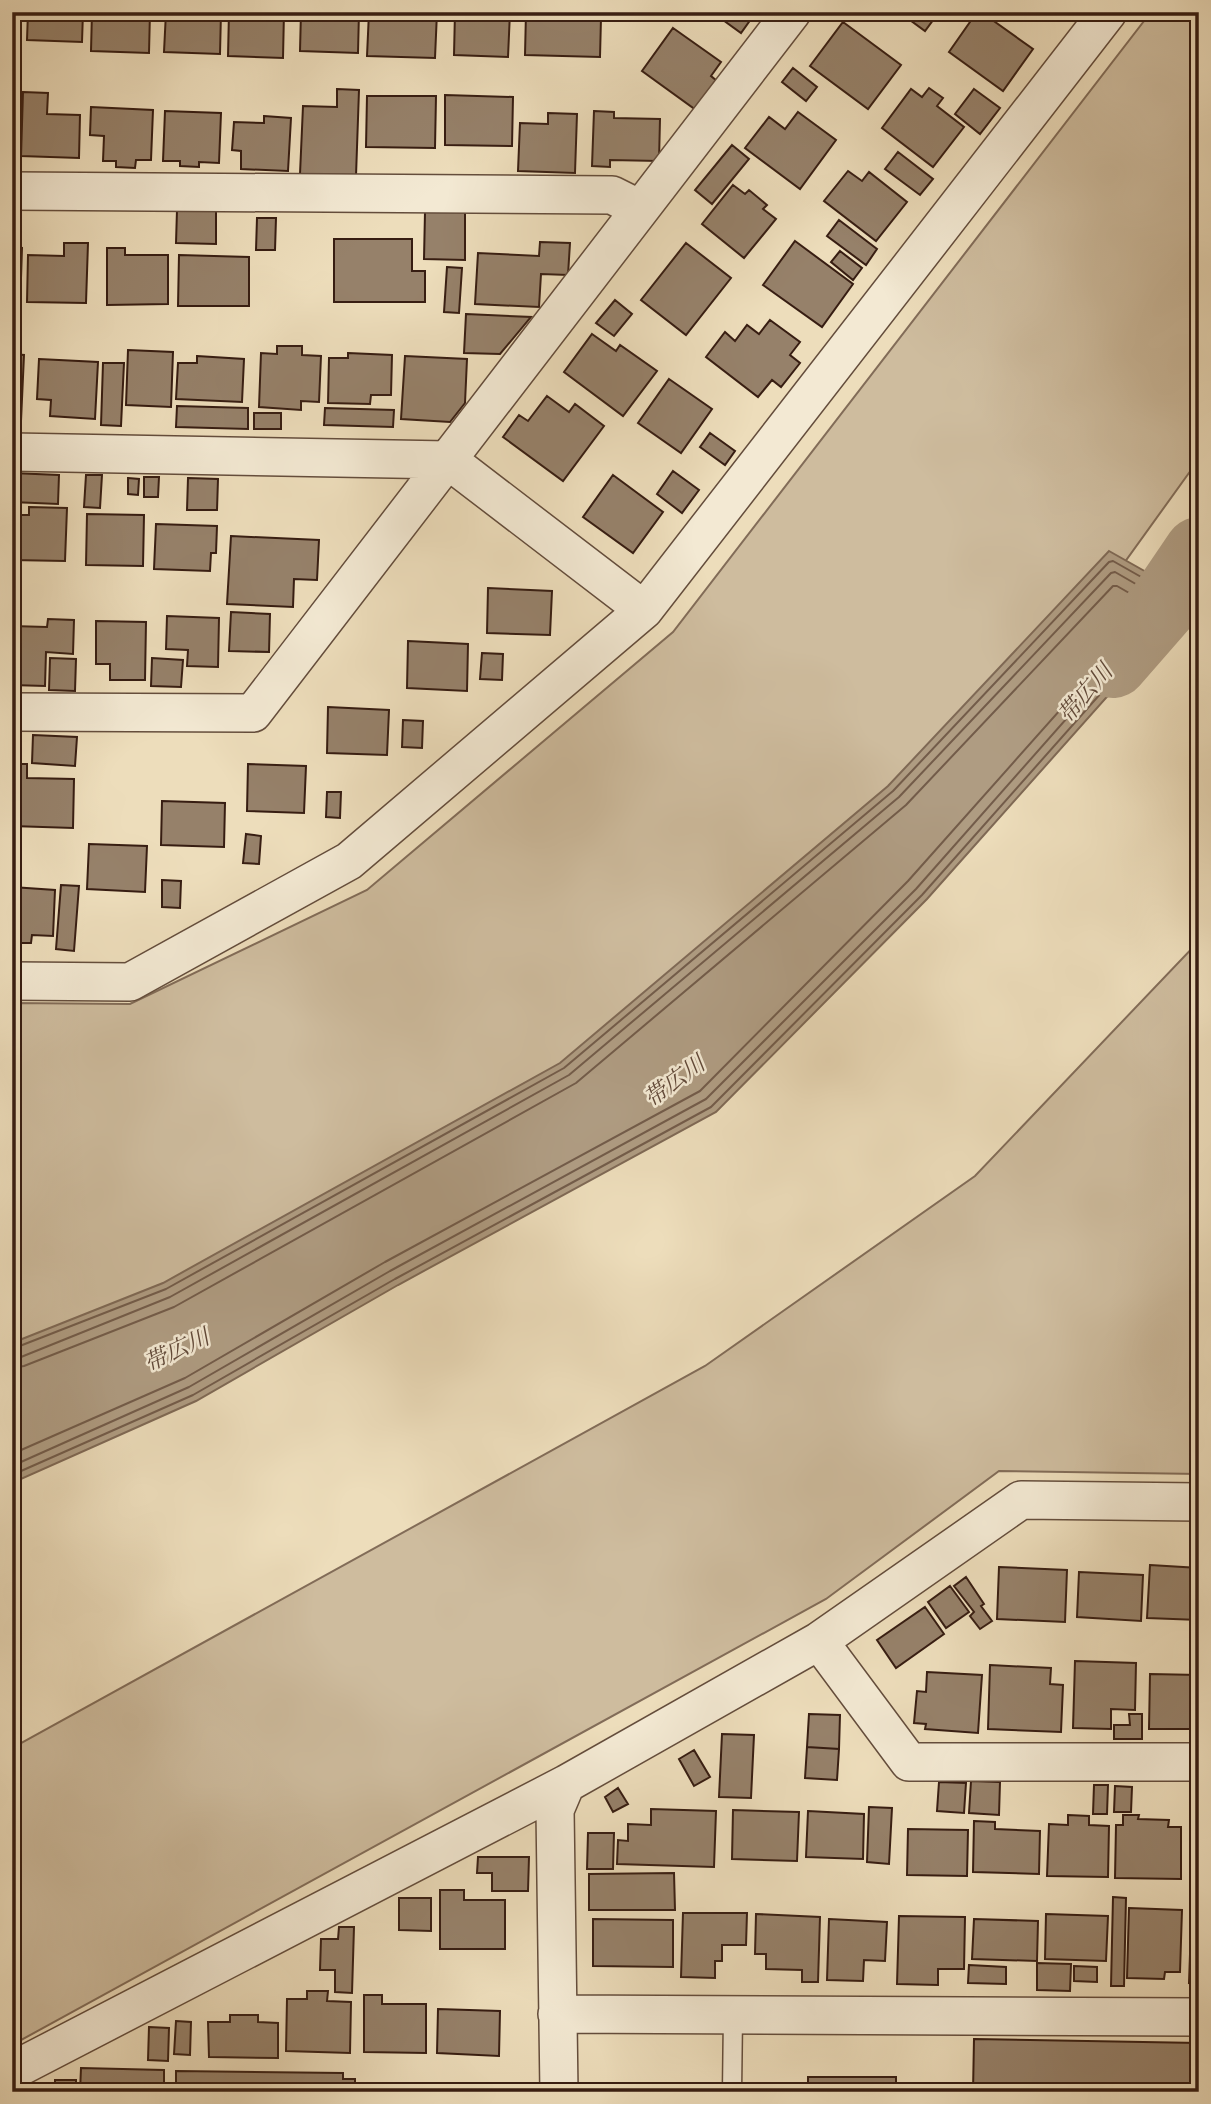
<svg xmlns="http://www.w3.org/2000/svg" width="1211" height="2104" viewBox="0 0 1211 2104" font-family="'IM FELL English','Noto Serif JP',serif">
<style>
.green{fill:#cebc9e;stroke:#826c58;stroke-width:2}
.water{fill:#af9c82;stroke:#7f6955;stroke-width:2}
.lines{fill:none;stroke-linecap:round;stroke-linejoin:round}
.shore{stroke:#735c4a;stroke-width:2}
.river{stroke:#af9c82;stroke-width:70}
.building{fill:#96816a;stroke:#371d12;stroke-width:2}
.lane-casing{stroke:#644d3c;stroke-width:21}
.street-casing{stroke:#644d3c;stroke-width:40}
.lane{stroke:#f3e9d3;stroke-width:18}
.street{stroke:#f3e9d3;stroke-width:37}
.labels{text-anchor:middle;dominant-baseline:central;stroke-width:5;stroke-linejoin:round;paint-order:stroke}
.water-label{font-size:23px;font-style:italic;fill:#614939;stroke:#f3e9d3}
</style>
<rect width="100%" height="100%" fill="#edddbb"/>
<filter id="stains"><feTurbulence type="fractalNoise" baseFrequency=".00286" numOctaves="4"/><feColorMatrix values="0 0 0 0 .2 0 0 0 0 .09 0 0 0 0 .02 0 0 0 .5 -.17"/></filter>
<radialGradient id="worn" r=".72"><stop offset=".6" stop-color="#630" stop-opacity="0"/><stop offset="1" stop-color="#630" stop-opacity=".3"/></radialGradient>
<path class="green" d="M1151,12H1199V459L1078,627L625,1053L12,1376V1003L130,1004L367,890L673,632Z
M1199,941V1474L999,1471L826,1599L12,2045V1748L705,1366L975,1176Z"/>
<path class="water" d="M1109,551L1194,599L927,899L716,1112L398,1285L196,1401L12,1483V1343L163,1283L560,1063L888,786Z"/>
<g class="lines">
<path class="shore" d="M12,1349L166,1289L564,1068L893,791L1109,562L1113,561L1180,599V604L922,895L711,1107L395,1279L193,1395L12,1475
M12,1358L21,1357L170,1297L569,1075L899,797L1111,573L1115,572L1167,602L1166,606L916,889L706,1099L390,1271L189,1387L12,1466
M12,1368L24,1366L174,1307L576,1083L906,805L1113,586H1117L1150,605V609L908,881L700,1091L385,1262L185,1378L12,1454"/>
<path class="river" d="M1113,663L1161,608L1199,552"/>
</g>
<path class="building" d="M28,12H83L82,42L27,40Z
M92,12H150L149,53L91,51Z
M166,12H221L220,54L164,52Z
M229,12H284L283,58L228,56Z
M301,12H359L358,53L300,51Z
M369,12H437L435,58L367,56Z
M455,12H510L508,57L454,55Z
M526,12H581V17L601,18L600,57L525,55Z
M712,12H756L741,33Z
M899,12H939L925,31Z
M977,12H981L1033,49L1003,91L949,52Z
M843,22L901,65L868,109L810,66Z
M673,28L721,62L711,76L717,81L696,110L642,71Z
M793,68L817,87L806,101L782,82Z
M929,88L943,98L937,106L964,127L933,167L882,128L911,89L922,97Z
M337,89L359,90L356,176L300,174L303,106L337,107Z
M974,89L1000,108L980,134L955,114Z
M23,92L48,93L47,114L80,115L79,158L21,156Z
M445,95L513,97L512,146L445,145Z
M367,96H436L435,148L366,147Z
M91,107L153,110L151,160H136L135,168L116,167V161H103L104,136L90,135Z
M165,111L221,113L219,163L199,162V167L180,166V161H163Z
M594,111L614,112V118L660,119L659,161L610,160V167L592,166Z
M798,112L836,140L800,189L745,148L769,117L785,129Z
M548,113L577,114L575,173L518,171L520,123L548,124Z
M264,116L291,118L288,171L241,169V151L232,150L234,122L264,123Z
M732,145L749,159L712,204L695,190Z
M898,152L933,179L920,195L885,169Z
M848,171L862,181L869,172L907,202L876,241L824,201Z
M733,185L745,194L749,190L767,205L763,209L776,219L744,258L702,224Z
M177,210L216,211V244L176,243Z
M425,212H465V260L424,259Z
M257,218H276L275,250H256Z
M839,220L877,249L866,265L827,236Z
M334,239H412V271H425V302H334Z
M795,241L853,284L822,327L763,285Z
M540,242L570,243L568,275L541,274L539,307L475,304L478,253L539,256Z
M64,243H88L86,303L27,302L28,255L64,256Z
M686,243L731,278L686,335L641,300Z
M12,247L22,248L20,308H12Z
M107,248H125V255H168V304L107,305Z
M840,251L862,268L853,280L831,262Z
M179,255L249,257V306H178Z
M447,267L462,268L459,313L444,312Z
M615,300L632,314L614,336L596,323Z
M466,314L531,317L500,354L464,353Z
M770,320L800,342L790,355L800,363L781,387L772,380L758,397L706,357L725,332L735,341L747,325L759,334Z
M592,334L616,351L620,345L657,371L623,416L564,372Z
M277,346H302V355L321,356L319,402L301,401V410L259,407L261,353L277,354Z
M128,350L173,352L171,407L126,405Z
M348,353L392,355L391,395H371L370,404L328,403L329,358H348Z
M12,354L24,355L21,421H12Z
M197,356L244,359L242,402L176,399L178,363H197Z
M405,356L467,359L465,403L450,422L401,419Z
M39,359L98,362L95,419L50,416L51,400L37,399Z
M103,363H124L121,426L101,425Z
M669,379L712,409L681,453L638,423Z
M547,396L569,412L575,404L604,426L563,481L503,437L519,415L528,421Z
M177,406L248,408V429L176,427Z
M325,408L394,410L393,427L324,425Z
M254,413H281V429H254Z
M710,433L735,451L725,465L700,447Z
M673,471L699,490L682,513L657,494Z
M12,473L59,475L58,504L12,502Z
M86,475H102L100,508L84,507Z
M613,475L663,512L633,553L583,517Z
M144,477H159L158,497H144Z
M128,478L139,479L138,495L128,494Z
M188,478L218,479L217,510H187Z
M29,507L67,508L65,561L12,560V515H29Z
M87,514L144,515L143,566L86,565Z
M156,524L217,526L216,553H211L210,571L154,569Z
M231,536L319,540L317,580L294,579L293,607L227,604Z
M488,588L552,591L550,635L487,633Z
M231,612L270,614L269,652L229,651Z
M167,616L219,618L218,667L187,666L188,650L166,649Z
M48,619L74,620L73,654L46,652L45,686L12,685V626L47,627Z
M96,621L146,622L145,680H110V664H96Z
M408,641L468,644L467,691L407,688Z
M482,653L503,654L502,680L480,679Z
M50,658L76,659L75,691L49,690Z
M152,658L183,660L181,687L151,686Z
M328,707L389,710L387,755L327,753Z
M403,720L423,721L422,748L402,747Z
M33,735L77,737L75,766L32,763Z
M12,764H27V778L74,779L73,828L12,826Z
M248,764L306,766L304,813L247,811Z
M327,792H341L340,818L326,817Z
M162,801L225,803L224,847L161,845Z
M246,834L261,836L259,864L243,863Z
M89,844L147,846L145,892L87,889Z
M162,880L181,881L180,908L162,907Z
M61,885L79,886L74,951L56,949Z
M12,887L55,890L53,936L32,935L31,943H12Z
M1150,1565L1199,1568V1620L1147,1618Z
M999,1567L1067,1570L1065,1622L997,1619Z
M1079,1572L1143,1575L1141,1621L1077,1617Z
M966,1577L984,1604L981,1606L992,1621L980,1629L970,1616L974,1612L954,1586Z
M950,1586L969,1612L946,1628L928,1602Z
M925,1607L944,1634L896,1668L877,1640Z
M1075,1661L1136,1663L1135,1710L1111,1709V1729L1073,1728Z
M990,1665L1051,1668L1050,1684L1063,1685L1061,1732L988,1729Z
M927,1672L982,1675L978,1733L925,1729L926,1724L914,1723L917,1691L926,1692Z
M1150,1674L1199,1675V1729H1149Z
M809,1714L840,1715L839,1749L807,1747Z
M1129,1714H1142V1739H1114V1725H1130Z
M722,1734L754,1735L751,1798L719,1797Z
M807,1747L839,1749L837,1780L805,1778Z
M694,1750L710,1777L694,1786L679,1759Z
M971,1781L1000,1782L999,1815L969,1813Z
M939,1782L966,1783L964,1813L937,1811Z
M1094,1785H1108L1107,1814H1093Z
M1115,1786L1132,1787L1131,1812H1114Z
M618,1788L628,1804L613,1812L605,1797Z
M869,1807L892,1808L889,1864L867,1862Z
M651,1809L716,1811L714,1867L617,1864L618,1840L628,1841V1824L651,1825Z
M733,1810L799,1812L797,1861L732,1859Z
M808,1811L864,1814L863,1859L806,1857Z
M1068,1815L1089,1816V1825L1109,1826L1108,1877L1047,1876L1049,1824L1068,1825Z
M1123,1815H1139L1138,1819L1169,1820L1168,1827H1181V1879L1115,1878L1116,1825H1123Z
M1193,1819H1199V1875H1190Z
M974,1821L995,1822V1829L1040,1831L1039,1874L973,1872Z
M908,1829L968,1830L967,1876L907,1875Z
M588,1833H614L613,1869H587Z
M478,1857H529L528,1891H492V1873H477Z
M674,1873L675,1910H589V1874Z
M440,1890H464V1900H505V1949H440Z
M1113,1897L1126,1898L1124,1986H1111Z
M399,1898H431V1931L399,1930Z
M1129,1908L1182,1910L1180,1972H1165L1164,1979L1127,1978Z
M683,1913H747L746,1945H722V1961H715V1978L681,1977Z
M756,1914L820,1917L818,1982H802V1970L766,1969V1954H755Z
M1046,1914L1108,1916L1106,1961L1045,1959Z
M899,1916L965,1917L964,1969H938V1985L897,1984Z
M593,1919L673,1920V1967L593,1966Z
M829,1919L887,1922L885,1961L864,1960L863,1981L827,1980Z
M974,1919L1038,1921L1037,1961L972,1959Z
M1191,1926L1199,1927V1984L1189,1983Z
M339,1927H354L352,1993L335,1992V1970H320L321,1939H338Z
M1037,1963L1071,1964L1070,1991L1037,1990Z
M969,1965L1006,1967V1984L968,1983Z
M1074,1966L1097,1967V1982L1074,1981Z
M307,1991H328L327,2001L351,2002L350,2053L286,2051L287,1999H307Z
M364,1995H382V2004H426V2053L364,2052Z
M438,2009L500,2011L499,2056L437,2053Z
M230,2015H258V2022L278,2023V2058L209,2057L208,2022H230Z
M176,2021L191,2022L190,2055L174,2054Z
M149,2027L169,2028L168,2061L148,2060Z
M974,2039L1199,2043V2092H973Z
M81,2068L164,2070V2092H80Z
M176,2071L343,2073V2079H355V2092H176Z
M808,2077H896V2092H808Z
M55,2080H76V2092H55Z"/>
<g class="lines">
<g class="lane-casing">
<path id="lane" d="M732,2092L733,2015"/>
</g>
<g class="street-casing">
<path id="street" d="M12,191L612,195L640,209
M12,452L448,460L644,610
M12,712L253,713L792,12
M12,981L130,982L349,861L644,610L1108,12
M819,1641L909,1762H1199
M557,2014L1199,2017
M12,2071L566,1784L819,1641L1021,1500L1199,1502
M559,2092L555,1810L566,1784"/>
</g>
<use href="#lane" class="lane"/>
<use href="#street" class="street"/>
</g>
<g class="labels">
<g class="water-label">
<text transform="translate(1086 694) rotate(-49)">帯広川</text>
<text transform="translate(675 1082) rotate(-36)">帯広川</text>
<text transform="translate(177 1351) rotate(-25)">帯広川</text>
</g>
</g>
<rect width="1211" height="2104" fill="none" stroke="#edddbb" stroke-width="42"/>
<rect x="14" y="14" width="1183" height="2076" fill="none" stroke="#371d12" stroke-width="3.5"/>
<rect x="21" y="21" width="1169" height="2062" fill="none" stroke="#371d12" stroke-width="2"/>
<rect width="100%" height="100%" filter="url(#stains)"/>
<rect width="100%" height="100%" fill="url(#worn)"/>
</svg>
